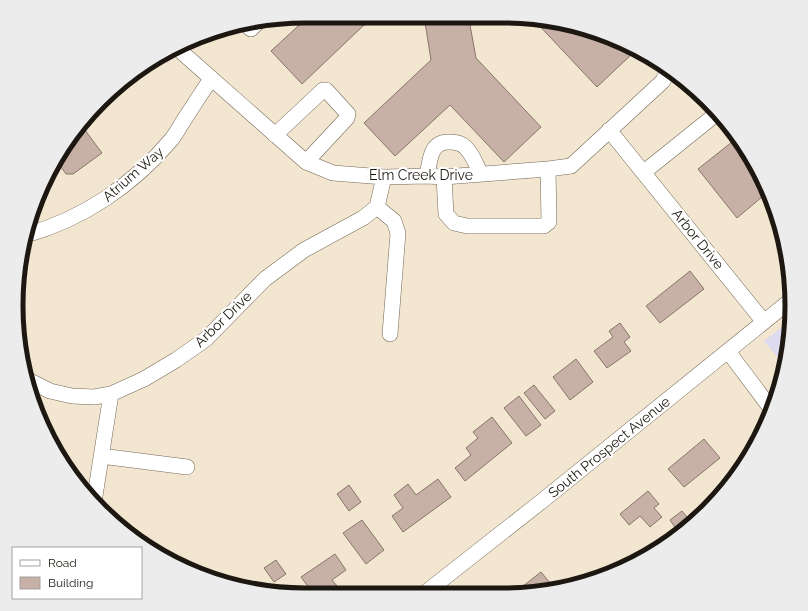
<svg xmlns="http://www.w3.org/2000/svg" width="808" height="611" viewBox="0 0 808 611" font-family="Raleway,sans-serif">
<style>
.education{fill:#dedaf0}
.building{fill:#c7b0a5;stroke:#897469}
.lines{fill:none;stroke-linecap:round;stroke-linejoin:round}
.minor-casing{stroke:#736755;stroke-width:16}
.minor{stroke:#fff;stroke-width:15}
.labels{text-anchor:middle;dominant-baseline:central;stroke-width:4;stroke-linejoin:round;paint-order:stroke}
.street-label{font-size:14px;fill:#1c1710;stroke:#fff}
.rim{fill:none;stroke:#1c1710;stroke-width:5}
</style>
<rect width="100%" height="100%" fill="#f3e6d1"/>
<path class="education" d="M791,320L786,362L785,366L764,341Z"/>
<path class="building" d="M309,16H421L364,25L302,84L271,51Z
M424,16L522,17L470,25L476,58L541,127L504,162L450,105L395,156L364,123L431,60Z
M533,19L578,26L621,42L632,54L597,87Z
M82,126L102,153L73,174H66L59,164L54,165Z
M737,138L743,144L769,193L768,192L737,218L698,169Z
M48,174L49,178V184L43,186L46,177Z
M690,271L704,289L660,323L646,306Z
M620,323L630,337L624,342L631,351L607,368L594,351L613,337L609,331Z
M576,359L593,382L570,400L553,377Z
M534,385L555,411L545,419L524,393Z
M519,396L541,425L526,436L504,408Z
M492,417L512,443L465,481L455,468L471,455L466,448L478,438L473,432Z
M704,439L720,458L684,487L668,469Z
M438,479L451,497L403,532L392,516L403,508L394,495L408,484L416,495Z
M349,485L361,502L349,511L337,494Z
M648,491L659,504L654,508L662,517L650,527L640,516L629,525L620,514Z
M682,511L692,523L679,533L670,520Z
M362,520L384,550L366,564L343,533Z
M335,554L346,570L332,580L337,586L328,593L312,592L301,577Z
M276,560L286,574L274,582L264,568Z
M541,572L555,589L540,593H520L518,590Z
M273,585L279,592H264Z"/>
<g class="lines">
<g class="minor-casing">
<path id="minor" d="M245,24L251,29L258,22
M177,48L306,162L333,173L384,177L427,176L444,177L548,169L571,166L663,81L668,69
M609,130L764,322
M275,135L323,90H326L348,114L347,118L306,162
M644,172L715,115
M427,176C430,160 430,141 450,142C456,142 461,143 465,147C473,154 476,165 481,174
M444,177L446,214L454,223L467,226H544L549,222L548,169
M377,207L394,221L398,233L390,334
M26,235C83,219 133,185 171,140C176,134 180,126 184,120C193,106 202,92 211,79
M729,350L733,358L772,410
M28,380L50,391L72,396L94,397L111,394L144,379L176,360L206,339L265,279L304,250L363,218L377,207L384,177
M101,456L187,467
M94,502L111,394
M425,593L542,501L791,300"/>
</g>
<use href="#minor" class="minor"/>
</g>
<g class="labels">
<g class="street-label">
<text transform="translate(133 174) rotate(-41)">Atrium Way</text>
<text x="421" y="175">Elm Creek Drive</text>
<text transform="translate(698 239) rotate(51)">Arbor Drive</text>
<text transform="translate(223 319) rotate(-44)">Arbor Drive</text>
<text transform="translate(609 447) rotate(-39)">South Prospect Avenue</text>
</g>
</g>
<path d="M0 0H808V611H0ZM305 23H503A282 282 0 0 1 785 305V306A282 282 0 0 1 503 588H305A282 282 0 0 1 23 306V305A282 282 0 0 1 305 23Z" fill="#edecec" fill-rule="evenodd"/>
<path class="rim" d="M305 23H503A282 282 0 0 1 785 305V306A282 282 0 0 1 503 588H305A282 282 0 0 1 23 306V305A282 282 0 0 1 305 23Z"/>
<rect x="12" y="547" width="130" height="52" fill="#ffffff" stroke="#a4a29f"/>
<rect x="20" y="560" width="20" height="6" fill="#ffffff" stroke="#a4a29f"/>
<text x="48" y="567" font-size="12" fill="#1c1710">Road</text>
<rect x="20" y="577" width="20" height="12" fill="#c7b0a5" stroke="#a4a29f"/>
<text x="48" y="587" font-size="12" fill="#1c1710">Building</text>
</svg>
